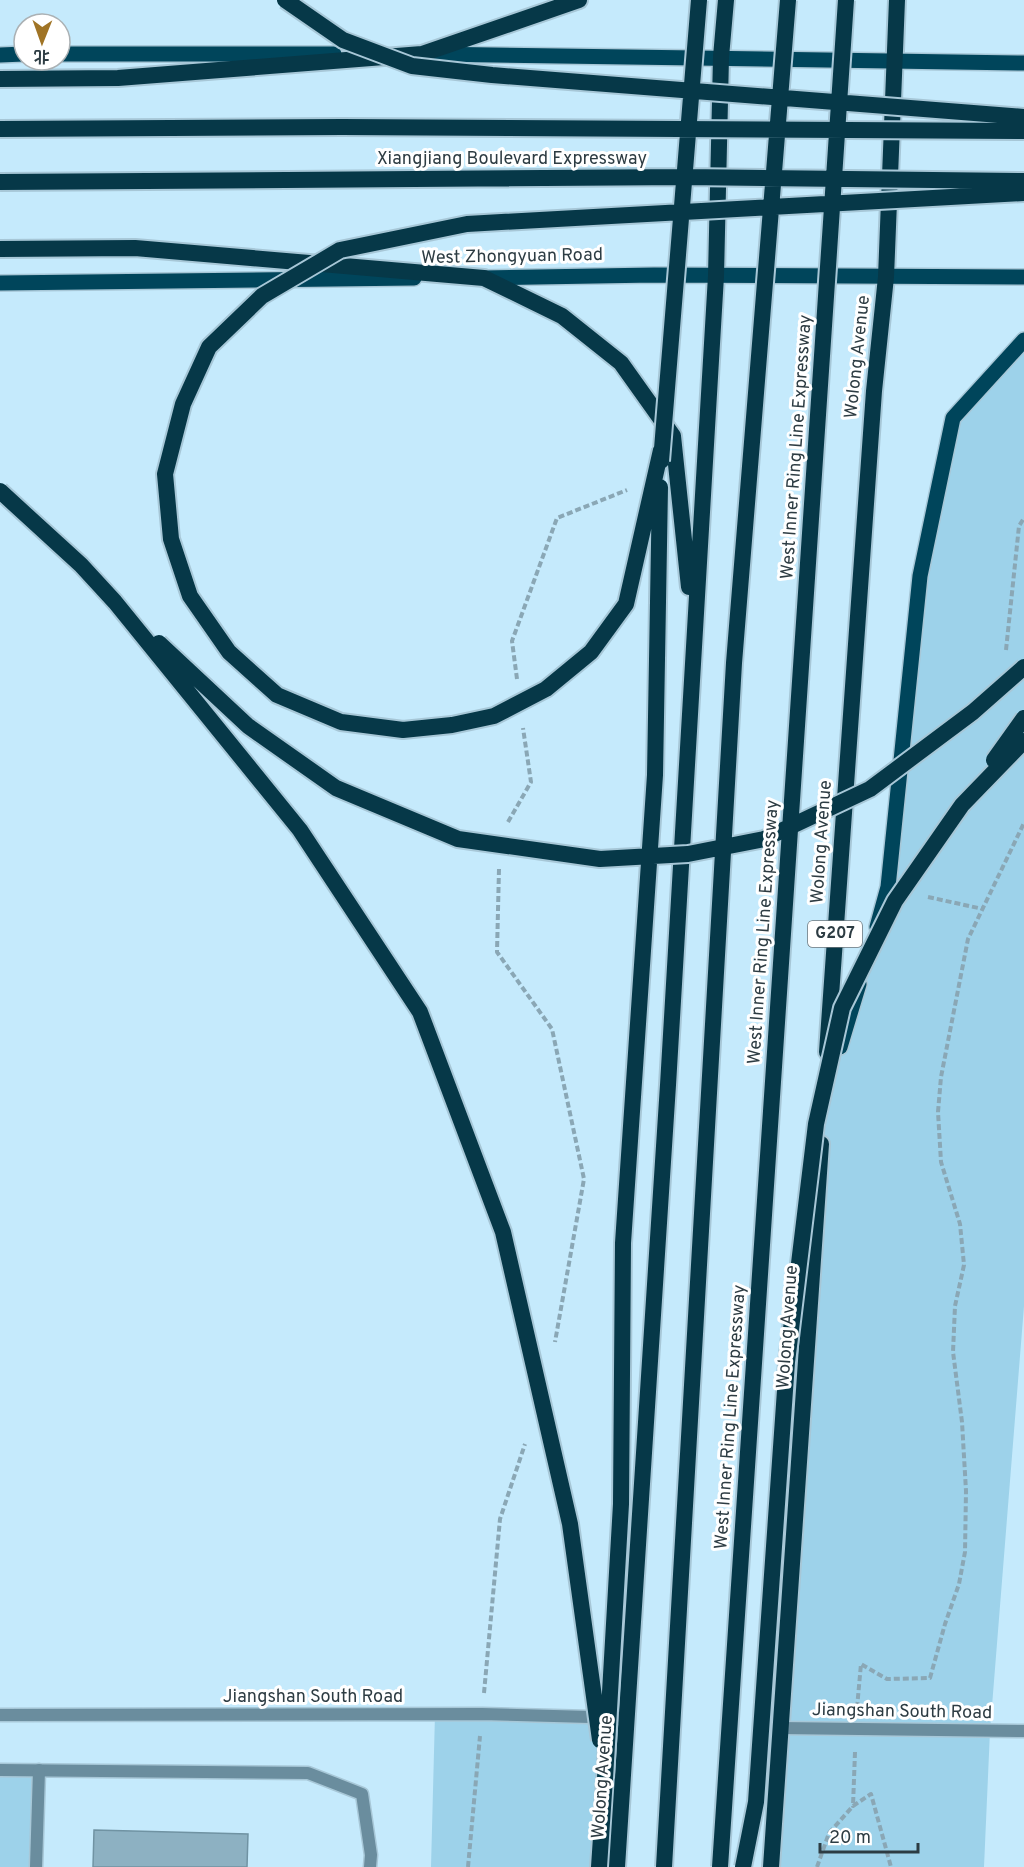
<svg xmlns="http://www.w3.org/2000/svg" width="1024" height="1867" viewBox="0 0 1024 1867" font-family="Overpass,'Noto Sans SC',sans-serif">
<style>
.green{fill:#9dd2ea}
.building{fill:#8db1c2;stroke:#7093a3;stroke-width:1.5}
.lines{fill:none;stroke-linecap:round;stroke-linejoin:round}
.service-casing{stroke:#a7c7d7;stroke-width:15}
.pedestrian-casing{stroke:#a7c7d7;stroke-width:15}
.tertiary-casing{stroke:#a7c7d7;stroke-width:15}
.primary-casing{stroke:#a7c7d7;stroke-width:18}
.trunk-casing{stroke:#a7c7d7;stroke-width:20}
.path{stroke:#8aa7b5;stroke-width:4;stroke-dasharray:6 3;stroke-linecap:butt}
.service{stroke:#6a8d9e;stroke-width:12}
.pedestrian{stroke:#6a8d9e;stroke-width:12}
.tertiary{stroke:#6a8d9e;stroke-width:12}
.primary{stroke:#00455b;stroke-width:15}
.trunk{stroke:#063848;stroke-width:16}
.trunk-bridge-casing{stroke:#a7c7d7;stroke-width:20;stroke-linecap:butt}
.trunk-bridge{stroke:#063848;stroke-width:16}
.labels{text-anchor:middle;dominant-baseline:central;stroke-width:6;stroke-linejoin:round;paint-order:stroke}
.shield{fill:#fff;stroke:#6c767b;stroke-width:1.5}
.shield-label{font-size:16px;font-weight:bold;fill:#2d3c43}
.street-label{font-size:18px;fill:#2d3c43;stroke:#fff}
</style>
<rect width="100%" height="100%" fill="#c5eafc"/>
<path class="green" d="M1024,340V1306L990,1731L984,1867H771L824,1103L888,887L920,576L953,418Z
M435,1714L627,1718L614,1867H431Z
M0,1770H39L36,1867H0Z"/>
<path class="building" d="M94,1830L248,1834L247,1867H93Z"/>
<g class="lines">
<g class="service-casing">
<path id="service" d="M0,1770L308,1773L362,1794L371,1855L370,1867"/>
</g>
<g class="pedestrian-casing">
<path id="pedestrian" d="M36,1867L39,1770"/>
</g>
<g class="tertiary-casing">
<path id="tertiary" d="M0,1715L482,1714L627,1718
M780,1728L1024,1731"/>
</g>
<g class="primary-casing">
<path id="primary" d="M60,54H334
M427,54L1024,63
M0,55L24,54
M483,278L654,275L1024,277
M0,283L414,278
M877,927L888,887L920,576L953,418L1024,340
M840,1047L859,984"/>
</g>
<g class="trunk-casing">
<path id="trunk" d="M0,79L118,78L422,54L579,0
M0,249L135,248L484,278L562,316L621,363L673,436L689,587
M827,1052L874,391L886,277L897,0
M599,1867L605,1778
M617,1867L668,1085L716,276L721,57L726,0
M771,1867L821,1144"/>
</g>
<path class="path" d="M1006,650L1019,526L1024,518
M517,679L512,641L557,518L627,490
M508,822L531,782L523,728
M499,869L497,952L552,1029L584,1179L555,1342
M928,897L983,909
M484,1693L500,1519L525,1444
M857,1708L861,1664L887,1679L930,1678L945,1624L959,1584L965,1552L966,1491L962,1422L953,1352L955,1306L964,1265L960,1224L941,1162L938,1112L941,1077L968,939L1024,823
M855,1752L853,1806L871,1794L891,1867
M468,1867L480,1736
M817,1867L829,1833L853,1806"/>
<use href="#service" class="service"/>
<use href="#pedestrian" class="pedestrian"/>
<use href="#tertiary" class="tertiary"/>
<use href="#primary" class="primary"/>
<use href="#trunk" class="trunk"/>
<g class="trunk-bridge-casing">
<path id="trunk-bridge" d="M285,0L343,40L412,66L492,75L1024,117
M0,129L342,127L1024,131
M0,182L687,177L1024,181
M661,450L626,604L591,652L546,689L494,716L452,725L403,730L341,722L277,695L229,652L190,596L171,539L165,474L183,404L209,347L262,296L340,250L467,224L1024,193
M661,461L699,0
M0,491L81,565L115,602L300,830L420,1012L503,1232L570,1524L600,1740
M159,643L248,726L336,788L458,839L600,859L688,854L764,839L870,789L973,712L1024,667
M994,760L1024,718
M605,1778L621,1504L623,1243L655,775L660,487
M664,1867L734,663L788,0
M720,1867L846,0
M743,1867L756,1802L787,1362L816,1124L842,1008L895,901L962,805L1024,741"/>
</g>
<use href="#trunk-bridge" class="trunk-bridge"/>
</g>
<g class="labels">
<rect class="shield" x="808" y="921" width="54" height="26" rx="4.5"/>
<g class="shield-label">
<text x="835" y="934">G207</text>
</g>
<g class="street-label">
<text x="512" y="159">Xiangjiang Boulevard Expressway</text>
<text transform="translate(512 257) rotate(-1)">West Zhongyuan Road</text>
<text transform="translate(858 357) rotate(-84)">Wolong Avenue</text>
<text transform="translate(797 447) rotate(-86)">West Inner Ring Line Expressway</text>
<text transform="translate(822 842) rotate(-86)">Wolong Avenue</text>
<text transform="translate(764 932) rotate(-86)">West Inner Ring Line Expressway</text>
<text transform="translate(788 1327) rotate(-86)">Wolong Avenue</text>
<text transform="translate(731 1417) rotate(-86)">West Inner Ring Line Expressway</text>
<text x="313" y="1697">Jiangshan South Road</text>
<text transform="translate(902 1712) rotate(1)">Jiangshan South Road</text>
<text transform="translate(603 1777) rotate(-86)">Wolong Avenue</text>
</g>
</g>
<g transform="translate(42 42) rotate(181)"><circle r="28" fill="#ffffff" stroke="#abb1b4" stroke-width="1.5"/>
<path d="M0-4.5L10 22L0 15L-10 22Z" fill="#a07425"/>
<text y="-9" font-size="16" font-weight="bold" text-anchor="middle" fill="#2d3c43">北</text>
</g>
<path d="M820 1843v9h98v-9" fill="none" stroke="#2d3c43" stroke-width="3"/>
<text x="829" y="1843" font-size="18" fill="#2d3c43" stroke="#ffffff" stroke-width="4.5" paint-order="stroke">20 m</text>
</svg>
